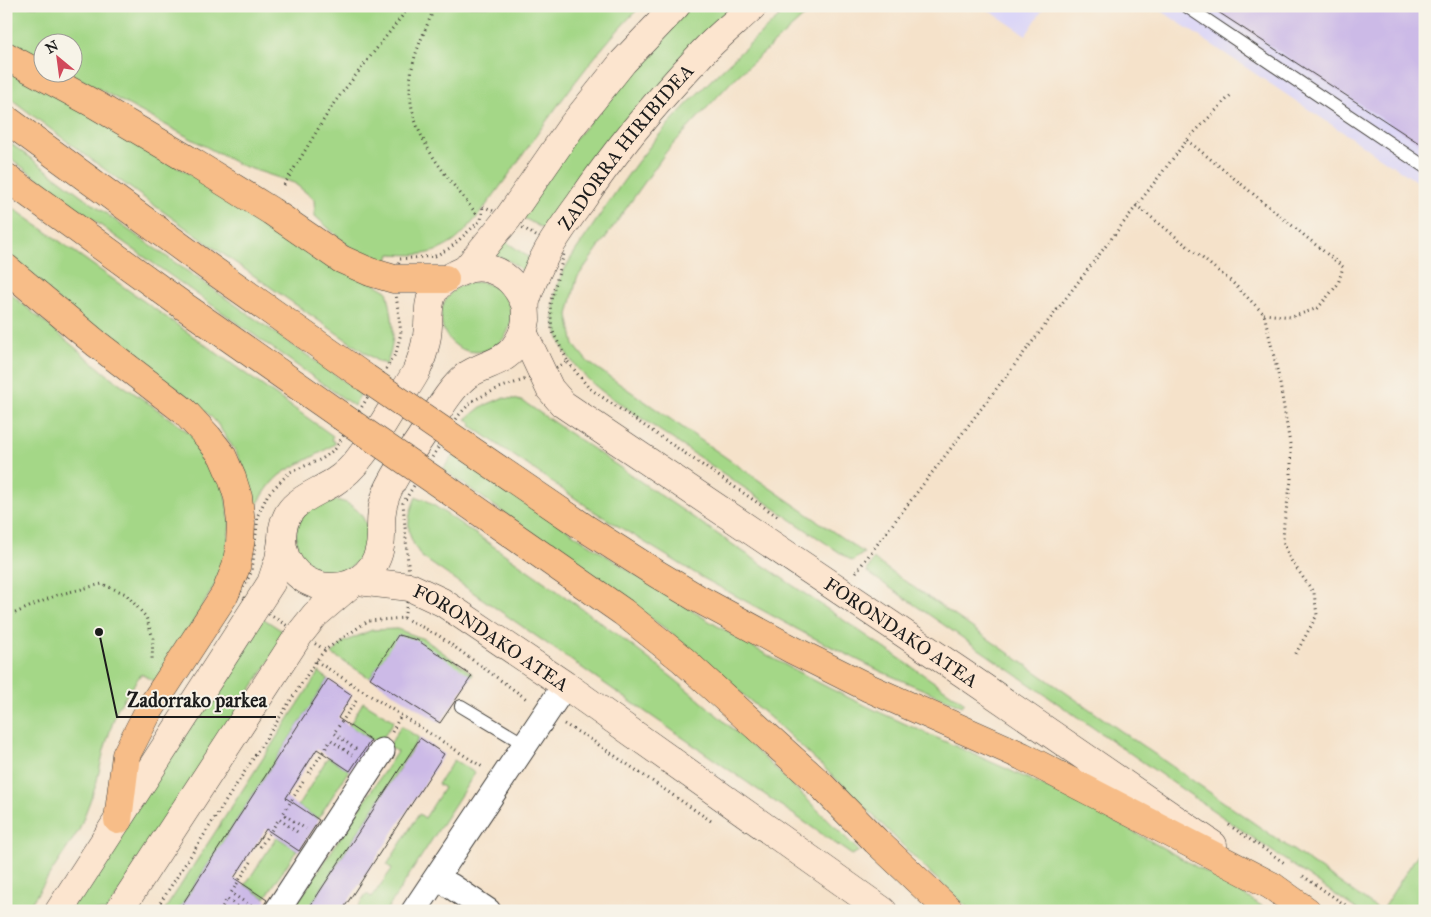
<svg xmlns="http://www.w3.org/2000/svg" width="1431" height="917" viewBox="0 0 1431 917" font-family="'IM FELL Great Primer',serif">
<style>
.built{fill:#dbd6f7}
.green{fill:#a4d787;stroke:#607a52}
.building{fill:#ccbae7}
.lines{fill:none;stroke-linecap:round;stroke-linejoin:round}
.lane-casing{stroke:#3d3a36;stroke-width:14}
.street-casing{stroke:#3d3a36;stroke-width:27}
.secondary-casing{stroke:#3d3a36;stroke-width:29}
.primary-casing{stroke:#3d3a36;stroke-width:29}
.highway-casing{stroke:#3d3a36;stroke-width:29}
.path{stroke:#3d3a36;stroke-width:3;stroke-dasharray:1 4;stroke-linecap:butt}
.lane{stroke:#fff;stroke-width:12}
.street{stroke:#fff;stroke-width:25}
.secondary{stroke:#fce5cf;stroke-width:28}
.primary{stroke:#f7bd88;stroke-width:28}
.highway{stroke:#f7bd88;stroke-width:28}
.highway-bridge-casing{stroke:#3d3a36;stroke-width:29;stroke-linecap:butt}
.highway-bridge{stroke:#f7bd88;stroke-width:28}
.labels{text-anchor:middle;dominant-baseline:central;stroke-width:4;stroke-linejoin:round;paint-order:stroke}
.street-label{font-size:19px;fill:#1c1c1c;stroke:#f7f3e8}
.leader{fill:none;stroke:#1c1c1c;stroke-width:2}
.callout-dot{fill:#1c1c1c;stroke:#f7f3e8;stroke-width:2}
.callout-label{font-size:20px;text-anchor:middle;font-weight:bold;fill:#1c1c1c;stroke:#f7f3e8;stroke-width:4;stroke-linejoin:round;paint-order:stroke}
</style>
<rect width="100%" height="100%" fill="#f7f3e8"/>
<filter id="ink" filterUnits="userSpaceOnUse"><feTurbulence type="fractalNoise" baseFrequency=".02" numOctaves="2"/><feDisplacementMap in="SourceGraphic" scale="10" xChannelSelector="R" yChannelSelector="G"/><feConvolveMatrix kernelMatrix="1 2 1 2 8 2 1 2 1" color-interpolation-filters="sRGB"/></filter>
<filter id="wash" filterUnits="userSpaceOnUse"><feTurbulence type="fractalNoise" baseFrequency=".0096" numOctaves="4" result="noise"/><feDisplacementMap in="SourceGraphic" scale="20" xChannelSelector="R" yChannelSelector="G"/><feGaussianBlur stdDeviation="1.12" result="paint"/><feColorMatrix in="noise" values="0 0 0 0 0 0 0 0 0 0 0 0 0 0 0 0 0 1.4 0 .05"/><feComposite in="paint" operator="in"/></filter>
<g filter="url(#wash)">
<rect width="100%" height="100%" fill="#f5e2ca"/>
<path class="built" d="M982,6H1045L1026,35Z
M1154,6H1425V187Z"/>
<path class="green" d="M6,6H641C603,43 571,87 540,130C520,159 500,188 478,216C469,226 460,239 448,245C428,257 412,255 390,254L387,264L354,251L315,216L314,199L294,183L240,165L69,73L72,72V42H42V59L6,39Z
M691,6H738L549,232L522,217L570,145L673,23Z
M791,6H818L802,18L731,82L666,152L577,278L568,315L574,345L588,362L864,553L852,561L603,392C575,370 551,342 554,304C556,276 575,252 590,230C610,200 631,169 654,141C695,92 744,49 791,6Z
M6,65L387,291C393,316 397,341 386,365L382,362L380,363C254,276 127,189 6,95Z
M6,140L123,226L361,393L354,406L119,239L6,155Z
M6,203L333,436L331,439L336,443C319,455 301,462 284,472C270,481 262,497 254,510L249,509L246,474L236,452L216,422L198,404L84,322L6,257Z
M505,241L531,259L526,273L511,262L493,254Z
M441 317a35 35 0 1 1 70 0a35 35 0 1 1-70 0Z
M6,290L109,376L150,404L195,437L212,460L224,487L230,524L224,569L158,683L141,674L117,709L104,750L96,785L79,830L26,911H6Z
M502,398L514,399L524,402L965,703L962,706L882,672L806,634L703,578L595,512L471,426L472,423L466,419L481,407Z
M454,454C577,535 698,622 829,688C897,722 967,750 1035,782C1116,820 1194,864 1270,911H971L926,869L850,792L775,722L670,632L443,469Z
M416,497L421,500L423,498C508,556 593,614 673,678C739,731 799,791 859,851L852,855L422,557C406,536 405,522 416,497Z
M296 536a36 36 0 1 1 72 0a36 36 0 1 1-72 0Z
M873,559L1378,909L1380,911H1359L867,572Z
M261,617L287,634L107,911H69Z
M397,629L424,639L473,674L472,676L399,635L370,678L332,654L344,642L372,630Z
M319,672L328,679L178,911H164Z
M363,702L394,721L379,744L349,726Z
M401,726L419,738L307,911H292L397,752L389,746Z
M328,757L349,770L318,819L298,806Z
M454,760L475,773L386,911H356L366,894L372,897L392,869L387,865L419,814L425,818L444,788L438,784Z
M277,837L297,850L265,898L245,885Z
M1425,843V911H1381Z"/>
<g id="blocks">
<path class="building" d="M1209,6H1425V147Z
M398,635L417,640L472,676L440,723L370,678Z
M328,679L352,695L338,718L371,740L350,771L317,749L286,798L319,820L299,851L266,829L234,878L267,900L260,911H178Z
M420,738L444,754L342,911H307Z"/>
</g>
</g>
<g filter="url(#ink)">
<use href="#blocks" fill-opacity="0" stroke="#3d3a36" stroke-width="1"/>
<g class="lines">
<g class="lane-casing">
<path id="lane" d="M1186,6L1425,167
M461,706L526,745"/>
</g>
<g class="street-casing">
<path id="street" d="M451,886L488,911
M277,911L382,751
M414,911L565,685"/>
</g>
<g class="secondary-casing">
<g id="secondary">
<path d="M467,268L508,218L571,127L623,62L676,6"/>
<path id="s1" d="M525,304C517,286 506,272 485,268C474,266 466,269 456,274C422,290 431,307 427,336C425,348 421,361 416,372C409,385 400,397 392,409C382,425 373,441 361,456C354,466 345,475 334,482C310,497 283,502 282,537C282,602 383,607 381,532C381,519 381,508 386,495C395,472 412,452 425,431C437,413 449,390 466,376C481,365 503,363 514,348C520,340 525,330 526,320C526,313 525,307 526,301C531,284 540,265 548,250C558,233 569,218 580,203C616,149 658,100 702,53C718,36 736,22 753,6"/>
<path id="s2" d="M523,332L550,389L563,404L964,674L1213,845"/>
<path id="s3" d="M358,581L410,587L442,602L565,685L883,911"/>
<path d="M59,911L271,583L279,559L282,541"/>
<path d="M119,911L299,635L315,615L350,585"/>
</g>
</g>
<g class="primary-casing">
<path id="primary" d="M1272,886L1307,911"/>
</g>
<g class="highway-casing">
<path id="highway" d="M6,56L96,105L194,163L271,211L341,259L370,272L394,279H445
M6,119L207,266L366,378
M6,177L178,302L341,416
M6,268L97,344L184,411L208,437L222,455L232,478L238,497L241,523L240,544L236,567L225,594L148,712L126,755L118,820
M465,446L585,528L657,574L697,598L791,649L869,688L1022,756L1272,886
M444,487L623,612L683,660L821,785L876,841L950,911"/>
</g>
<path class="path" d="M435,6C428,24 419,42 414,60C396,124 442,169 478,216
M776,14L784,6
M1187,140L1343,267L1338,284L1318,308L1292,317L1264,314
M284,185L334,103L410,6
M1136,205L1232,282L1264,314L1279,378L1291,450V481L1284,523L1283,541L1290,559L1314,593L1317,615L1294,657
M483,206L508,218L564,254L550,304L552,330L568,362L542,374L499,388L472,401L459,415L403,503L410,587L404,618L368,621L325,650L239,595L252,571L258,515L268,494L290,472L322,459L335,449L396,353L401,333L394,279L400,259L435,256L450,248L481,220Z
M568,362L589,388L780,518
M856,572L1187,140L1231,95
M6,617L57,595L102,584L126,594L146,617L153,638L152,659
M404,618L438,635L528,700
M316,661L484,768
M356,701L334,733L357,750
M564,724L590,739L711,821
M392,732L401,715
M309,773L331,740L352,755
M303,782L283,814L306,829
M1229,825L1286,864
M260,847L279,819L300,834
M251,862L231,893L254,908
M1303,876L1354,911
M155,911L316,661L325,650
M220,911L227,899L244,911"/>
<use href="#lane" class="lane"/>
<use href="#street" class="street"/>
<use href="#secondary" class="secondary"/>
<use href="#primary" class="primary"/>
<use href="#highway" class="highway"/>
<g class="highway-bridge-casing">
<path id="highway-bridge" d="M366,378L465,446
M341,416L444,487"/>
</g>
<use href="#highway-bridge" class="highway-bridge"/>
</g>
</g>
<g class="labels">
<g class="street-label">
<text stroke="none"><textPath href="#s1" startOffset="1051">ZADORRA HIRIBIDEA</textPath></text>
<text stroke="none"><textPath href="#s2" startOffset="491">FORONDAKO ATEA</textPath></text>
<text stroke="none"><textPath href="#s3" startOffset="148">FORONDAKO ATEA</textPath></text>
</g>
</g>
<path class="leader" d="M99 632L117 717H276"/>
<circle class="callout-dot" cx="99" cy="632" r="5"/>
<g class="callout-label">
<text x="197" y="707">Zadorrako parkea</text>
</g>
<rect width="1431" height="917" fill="none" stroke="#f7f3e8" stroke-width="25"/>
<g transform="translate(58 58) rotate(331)"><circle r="24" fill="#f7f3e8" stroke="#9f9d96"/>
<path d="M0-4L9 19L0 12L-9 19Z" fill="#d1495b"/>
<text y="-8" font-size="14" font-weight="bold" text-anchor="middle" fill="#1c1c1c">N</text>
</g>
</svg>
